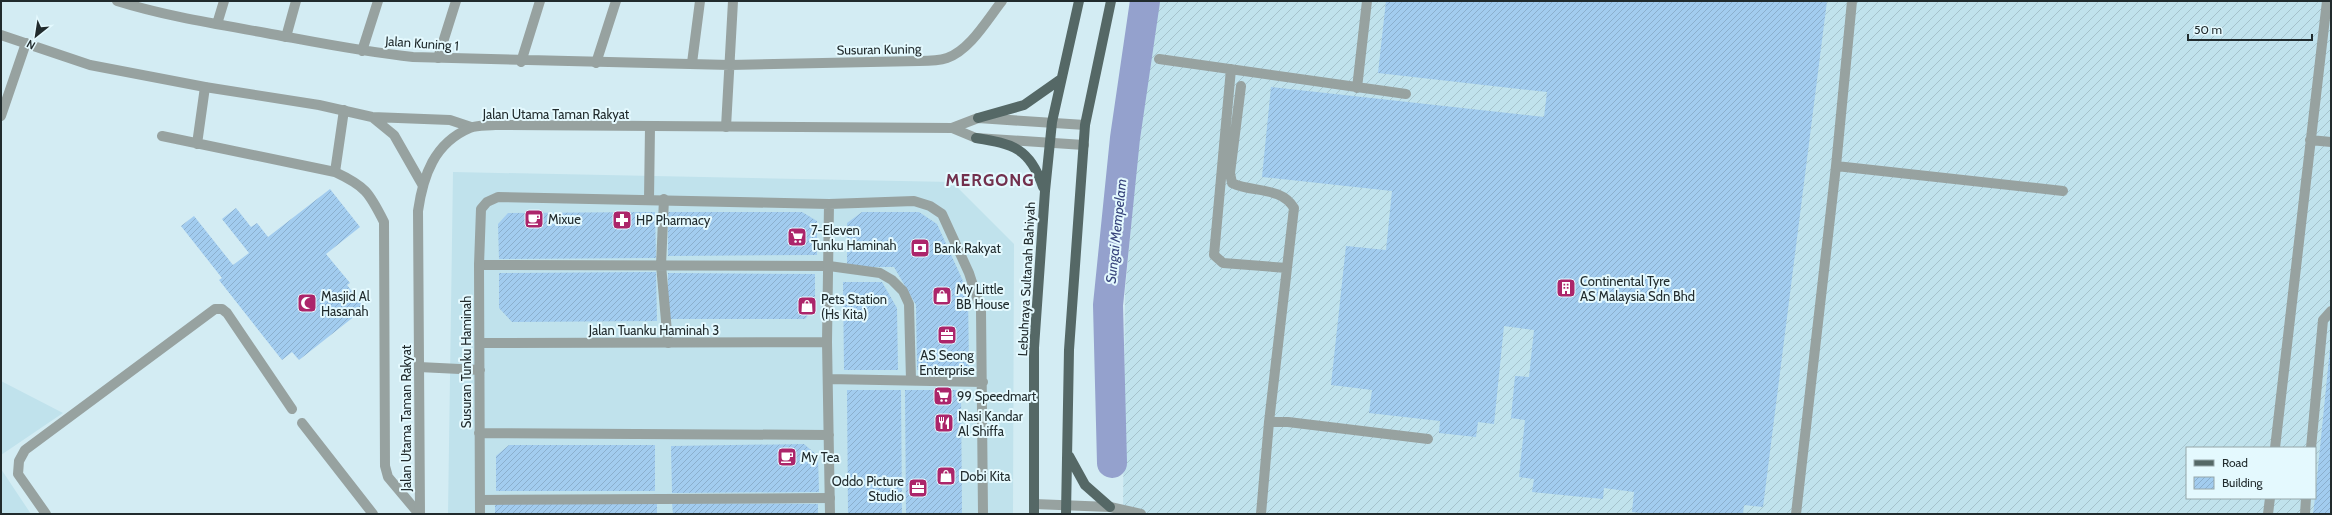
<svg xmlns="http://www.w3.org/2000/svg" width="2332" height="515" viewBox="0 0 2332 515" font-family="Cabin,sans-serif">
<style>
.built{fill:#c0e2ec}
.industrial{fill:url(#industrial-furrows);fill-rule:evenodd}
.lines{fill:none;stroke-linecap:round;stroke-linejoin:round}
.river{stroke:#94a1cd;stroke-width:30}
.building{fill:url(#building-hatch)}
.service{stroke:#97a2a0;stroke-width:10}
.minor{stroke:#97a2a0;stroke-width:10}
.tertiary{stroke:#97a2a0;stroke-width:10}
.primary{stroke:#556866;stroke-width:10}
.labels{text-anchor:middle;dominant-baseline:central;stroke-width:4;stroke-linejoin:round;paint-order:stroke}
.street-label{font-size:13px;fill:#212b2d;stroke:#e4f9fe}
.poi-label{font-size:13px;fill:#212b2d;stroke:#e4f9fe;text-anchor:start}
.water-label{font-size:14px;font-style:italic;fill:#36437b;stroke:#e4f9fe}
.district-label{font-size:17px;font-weight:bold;letter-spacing:1px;fill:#72304d;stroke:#e4f9fe}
</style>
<defs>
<pattern id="industrial-furrows" width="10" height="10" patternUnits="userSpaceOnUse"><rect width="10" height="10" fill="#c0e2ec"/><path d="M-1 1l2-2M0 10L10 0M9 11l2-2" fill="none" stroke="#a5c2cb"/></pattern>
<pattern id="building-hatch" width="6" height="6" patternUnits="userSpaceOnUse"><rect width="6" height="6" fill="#a2ccef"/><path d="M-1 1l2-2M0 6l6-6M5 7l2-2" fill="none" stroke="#8bafcd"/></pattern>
</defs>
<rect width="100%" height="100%" fill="#d3ecf3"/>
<path class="built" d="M453,172L952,182L1014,244L1013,514H448Z
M1,381L63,413L1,455Z
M1,469L31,514H1Z"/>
<path class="industrial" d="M1158,1H2331V514H1123L1125,292L1145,69ZM2187,448H2315V498H2187Z"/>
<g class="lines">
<path class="river" d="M1112,463L1108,305L1125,138L1145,1"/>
</g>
<path class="building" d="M1386,1H1827L1763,507L1744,505L1743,514H1649L1632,512L1634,492L1604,488L1603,499L1532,492L1534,479L1519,477L1525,420L1511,418L1515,376L1529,377L1534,330L1504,326L1494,424L1478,422L1476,437L1439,433L1440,421L1369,413L1372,390L1331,385L1346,246L1386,250L1392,191L1262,177L1271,87L1544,117L1547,92L1378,73Z
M330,189L360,227L326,254L350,283L347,285L365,308L299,360L292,352L282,360L219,280L222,278L181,226L194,216L233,265L249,253L222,219L236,208L251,227L257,223L268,237Z
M655,212L656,258L499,259L498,224L508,213Z
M668,212H802L817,221V255L668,256Z
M862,212H919L937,224L968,292L969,370H917L916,305L894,267H847V223Z
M656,272L657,321L512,322L499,308V273Z
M668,273L815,274V308L805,319H668Z
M843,282H882L897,308L898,370H844Z
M2330,348L2331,514H2313L2315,498Z
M847,390H901L902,514H848Z
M905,390H961L962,514H906Z
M804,444L818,456L819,492L672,493L671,446Z
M509,445H655V491H496V456Z
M495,502H657V514H495Z
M672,503L818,504V514H673Z"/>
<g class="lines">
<path class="service" d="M286,37L296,1
M438,58L456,1
M1159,59L1406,94
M596,63L616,1
M1231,69L1214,255L1223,263L1287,268
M1241,86L1230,173L1232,183C1252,193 1281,186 1294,208L1269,422
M1357,88L1367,1
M1,116L26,43
M162,136L335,172C365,186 369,192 384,222L385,466L388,477L419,514
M197,144L205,87
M1836,166L2063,191
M335,172L344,110
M664,199L661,265L668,343
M479,265L829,266L880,273L892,280L903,291L909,304L911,380
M2311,448L2323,320L2331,311
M480,500L830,498
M1261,514L1269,422H1288L1428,439
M1796,514L1836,166L1852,1
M2305,514L2306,498"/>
<path class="minor" d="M117,1C165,16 216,24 266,33C315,42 363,52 413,57L730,65L919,61C928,61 938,61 947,58C970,50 987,20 1002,1
M217,24L224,1
M1,35L90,65L205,87L319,105L372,117L450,120L471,127
M362,51L378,1
M521,62L540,1
M692,63L700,1
M372,117L394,135L422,184
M726,127L733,1
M2310,140L2331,142
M649,199L650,127
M829,204L827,342L830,514
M480,343L827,342
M419,367L480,370
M828,379L983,382
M302,423L373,514
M479,433L829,435
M2275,448L2327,1
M46,514L18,474L19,461L25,450L215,309H222L227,313L292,409
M480,514L479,265L481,209L487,202L498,197L829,204L914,201L930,206L942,214L969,273L981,310L983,514
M2268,514L2270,498"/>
<path class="tertiary" d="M952,128L978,118L1085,125
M1034,504L1110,507L1141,514
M420,514L418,211C423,176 434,143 470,128C477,125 487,126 495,125L952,128L976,138L1084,145"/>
<path class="primary" d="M978,118L1024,105L1061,79
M976,138C1013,144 1030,148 1043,187
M1069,456L1085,485L1110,507
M1034,514V348L1045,191L1052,122L1079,1
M1066,514L1069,350L1085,125L1111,1"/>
</g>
<defs>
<g id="cafe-square" transform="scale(1)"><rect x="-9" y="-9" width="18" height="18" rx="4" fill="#ac256a" stroke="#e4f9fe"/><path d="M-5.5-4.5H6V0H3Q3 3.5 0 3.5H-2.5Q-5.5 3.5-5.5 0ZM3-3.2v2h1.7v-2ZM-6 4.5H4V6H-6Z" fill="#fff"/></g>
<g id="pharmacy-square" transform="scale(1)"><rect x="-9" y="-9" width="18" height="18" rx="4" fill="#ac256a" stroke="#e4f9fe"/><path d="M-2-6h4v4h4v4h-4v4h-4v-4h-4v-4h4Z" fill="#fff"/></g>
<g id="supermarket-square" transform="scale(1)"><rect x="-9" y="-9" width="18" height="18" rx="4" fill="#ac256a" stroke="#e4f9fe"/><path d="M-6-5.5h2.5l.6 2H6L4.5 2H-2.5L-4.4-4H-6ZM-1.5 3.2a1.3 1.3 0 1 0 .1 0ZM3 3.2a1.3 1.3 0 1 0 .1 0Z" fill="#fff"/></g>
<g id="bank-square" transform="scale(1)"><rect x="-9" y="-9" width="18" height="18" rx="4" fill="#ac256a" stroke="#e4f9fe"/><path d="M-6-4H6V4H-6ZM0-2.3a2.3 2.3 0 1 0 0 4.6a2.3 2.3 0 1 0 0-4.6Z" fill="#fff"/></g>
<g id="building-square" transform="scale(1)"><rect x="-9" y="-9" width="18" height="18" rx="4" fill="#ac256a" stroke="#e4f9fe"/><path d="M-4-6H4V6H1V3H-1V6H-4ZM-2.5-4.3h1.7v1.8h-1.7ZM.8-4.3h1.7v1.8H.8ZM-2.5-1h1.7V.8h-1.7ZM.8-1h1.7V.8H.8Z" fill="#fff"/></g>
<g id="shop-square" transform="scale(1)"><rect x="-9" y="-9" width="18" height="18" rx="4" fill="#ac256a" stroke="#e4f9fe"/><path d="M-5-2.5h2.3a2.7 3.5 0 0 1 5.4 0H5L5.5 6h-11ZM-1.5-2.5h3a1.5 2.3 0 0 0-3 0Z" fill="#fff"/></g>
<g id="mosque-square" transform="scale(1)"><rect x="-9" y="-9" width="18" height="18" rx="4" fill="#ac256a" stroke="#e4f9fe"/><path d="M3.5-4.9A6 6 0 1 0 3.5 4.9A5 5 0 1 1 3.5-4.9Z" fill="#fff"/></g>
<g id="office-square" transform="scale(1)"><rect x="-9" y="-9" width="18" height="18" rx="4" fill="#ac256a" stroke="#e4f9fe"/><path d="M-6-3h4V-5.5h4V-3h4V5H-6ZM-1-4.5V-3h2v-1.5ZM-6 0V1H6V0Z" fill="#fff"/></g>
<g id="restaurant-square" transform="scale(1)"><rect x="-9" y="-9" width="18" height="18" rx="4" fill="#ac256a" stroke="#e4f9fe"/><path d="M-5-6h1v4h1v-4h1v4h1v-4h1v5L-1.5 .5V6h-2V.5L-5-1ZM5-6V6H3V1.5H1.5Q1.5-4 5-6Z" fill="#fff"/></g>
</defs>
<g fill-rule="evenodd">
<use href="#cafe-square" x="534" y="219"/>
<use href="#pharmacy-square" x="622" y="220"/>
<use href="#supermarket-square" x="797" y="237"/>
<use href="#bank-square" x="920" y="248"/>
<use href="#building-square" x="1566" y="288"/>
<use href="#shop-square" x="942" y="296"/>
<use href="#mosque-square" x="307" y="303"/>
<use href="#shop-square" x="807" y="306"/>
<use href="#office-square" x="947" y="335"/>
<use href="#supermarket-square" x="943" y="396"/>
<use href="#restaurant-square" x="944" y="423"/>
<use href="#cafe-square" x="787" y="457"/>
<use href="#shop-square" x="946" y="476"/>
<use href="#office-square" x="918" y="488"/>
</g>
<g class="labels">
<g class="street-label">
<text transform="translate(422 43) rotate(4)">Jalan Kuning 1</text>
<text transform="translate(879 49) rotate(-1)">Susuran Kuning</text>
<text x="556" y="114">Jalan Utama Taman Rakyat</text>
<text transform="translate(1026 279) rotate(-87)">Lebuhraya Sultanah Bahiyah</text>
<text x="654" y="330">Jalan Tuanku Haminah 3</text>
<text transform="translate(466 362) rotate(-90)">Susuran Tunku Haminah</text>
<text transform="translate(406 418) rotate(-90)">Jalan Utama Taman Rakyat</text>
</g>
<g class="poi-label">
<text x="548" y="219">Mixue</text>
<text x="636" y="220">HP Pharmacy</text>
<text x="811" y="230">7-Eleven<tspan x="811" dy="15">Tunku Haminah</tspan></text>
<text x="934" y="248">Bank Rakyat</text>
<text x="1580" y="281">Continental Tyre<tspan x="1580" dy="15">AS Malaysia Sdn Bhd</tspan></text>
<text x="956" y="289">My Little<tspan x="956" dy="15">BB House</tspan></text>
<text x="321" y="296">Masjid Al<tspan x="321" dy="15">Hasanah</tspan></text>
<text x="821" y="299">Pets Station<tspan x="821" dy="15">(Hs Kita)</tspan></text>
<text x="947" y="355" text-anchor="middle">AS Seong<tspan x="947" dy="15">Enterprise</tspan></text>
<text x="957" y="396">99 Speedmart</text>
<text x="958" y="416">Nasi Kandar<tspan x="958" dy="15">Al Shiffa</tspan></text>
<text x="801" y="457">My Tea</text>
<text x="960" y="476">Dobi Kita</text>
<text x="904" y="481" text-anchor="end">Oddo Picture<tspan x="904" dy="15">Studio</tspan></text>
</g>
<g class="water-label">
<text transform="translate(1116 231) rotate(-84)">Sungai Mempelam</text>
</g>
<g class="district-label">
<text x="990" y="180">MERGONG</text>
</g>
</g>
<rect width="2332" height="515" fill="none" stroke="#212b2d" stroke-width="4"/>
<rect x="2186" y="447" width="130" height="52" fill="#e4f9fe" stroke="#96a7aa"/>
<rect x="2194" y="460" width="20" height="6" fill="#556866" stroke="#96a7aa"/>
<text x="2222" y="467" font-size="12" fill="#212b2d">Road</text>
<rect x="2194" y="477" width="20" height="12" fill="url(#building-hatch)" stroke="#96a7aa"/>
<text x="2222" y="487" font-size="12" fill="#212b2d">Building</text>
<g transform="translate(36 36) rotate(210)" stroke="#e4f9fe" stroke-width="3" paint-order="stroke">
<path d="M0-3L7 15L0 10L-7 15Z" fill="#212b2d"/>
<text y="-6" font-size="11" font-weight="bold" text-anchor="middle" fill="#212b2d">N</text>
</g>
<path d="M2188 34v6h124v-6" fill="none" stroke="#212b2d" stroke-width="2"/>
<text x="2194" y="34" font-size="12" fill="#212b2d" stroke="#e4f9fe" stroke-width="3" paint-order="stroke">50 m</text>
</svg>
